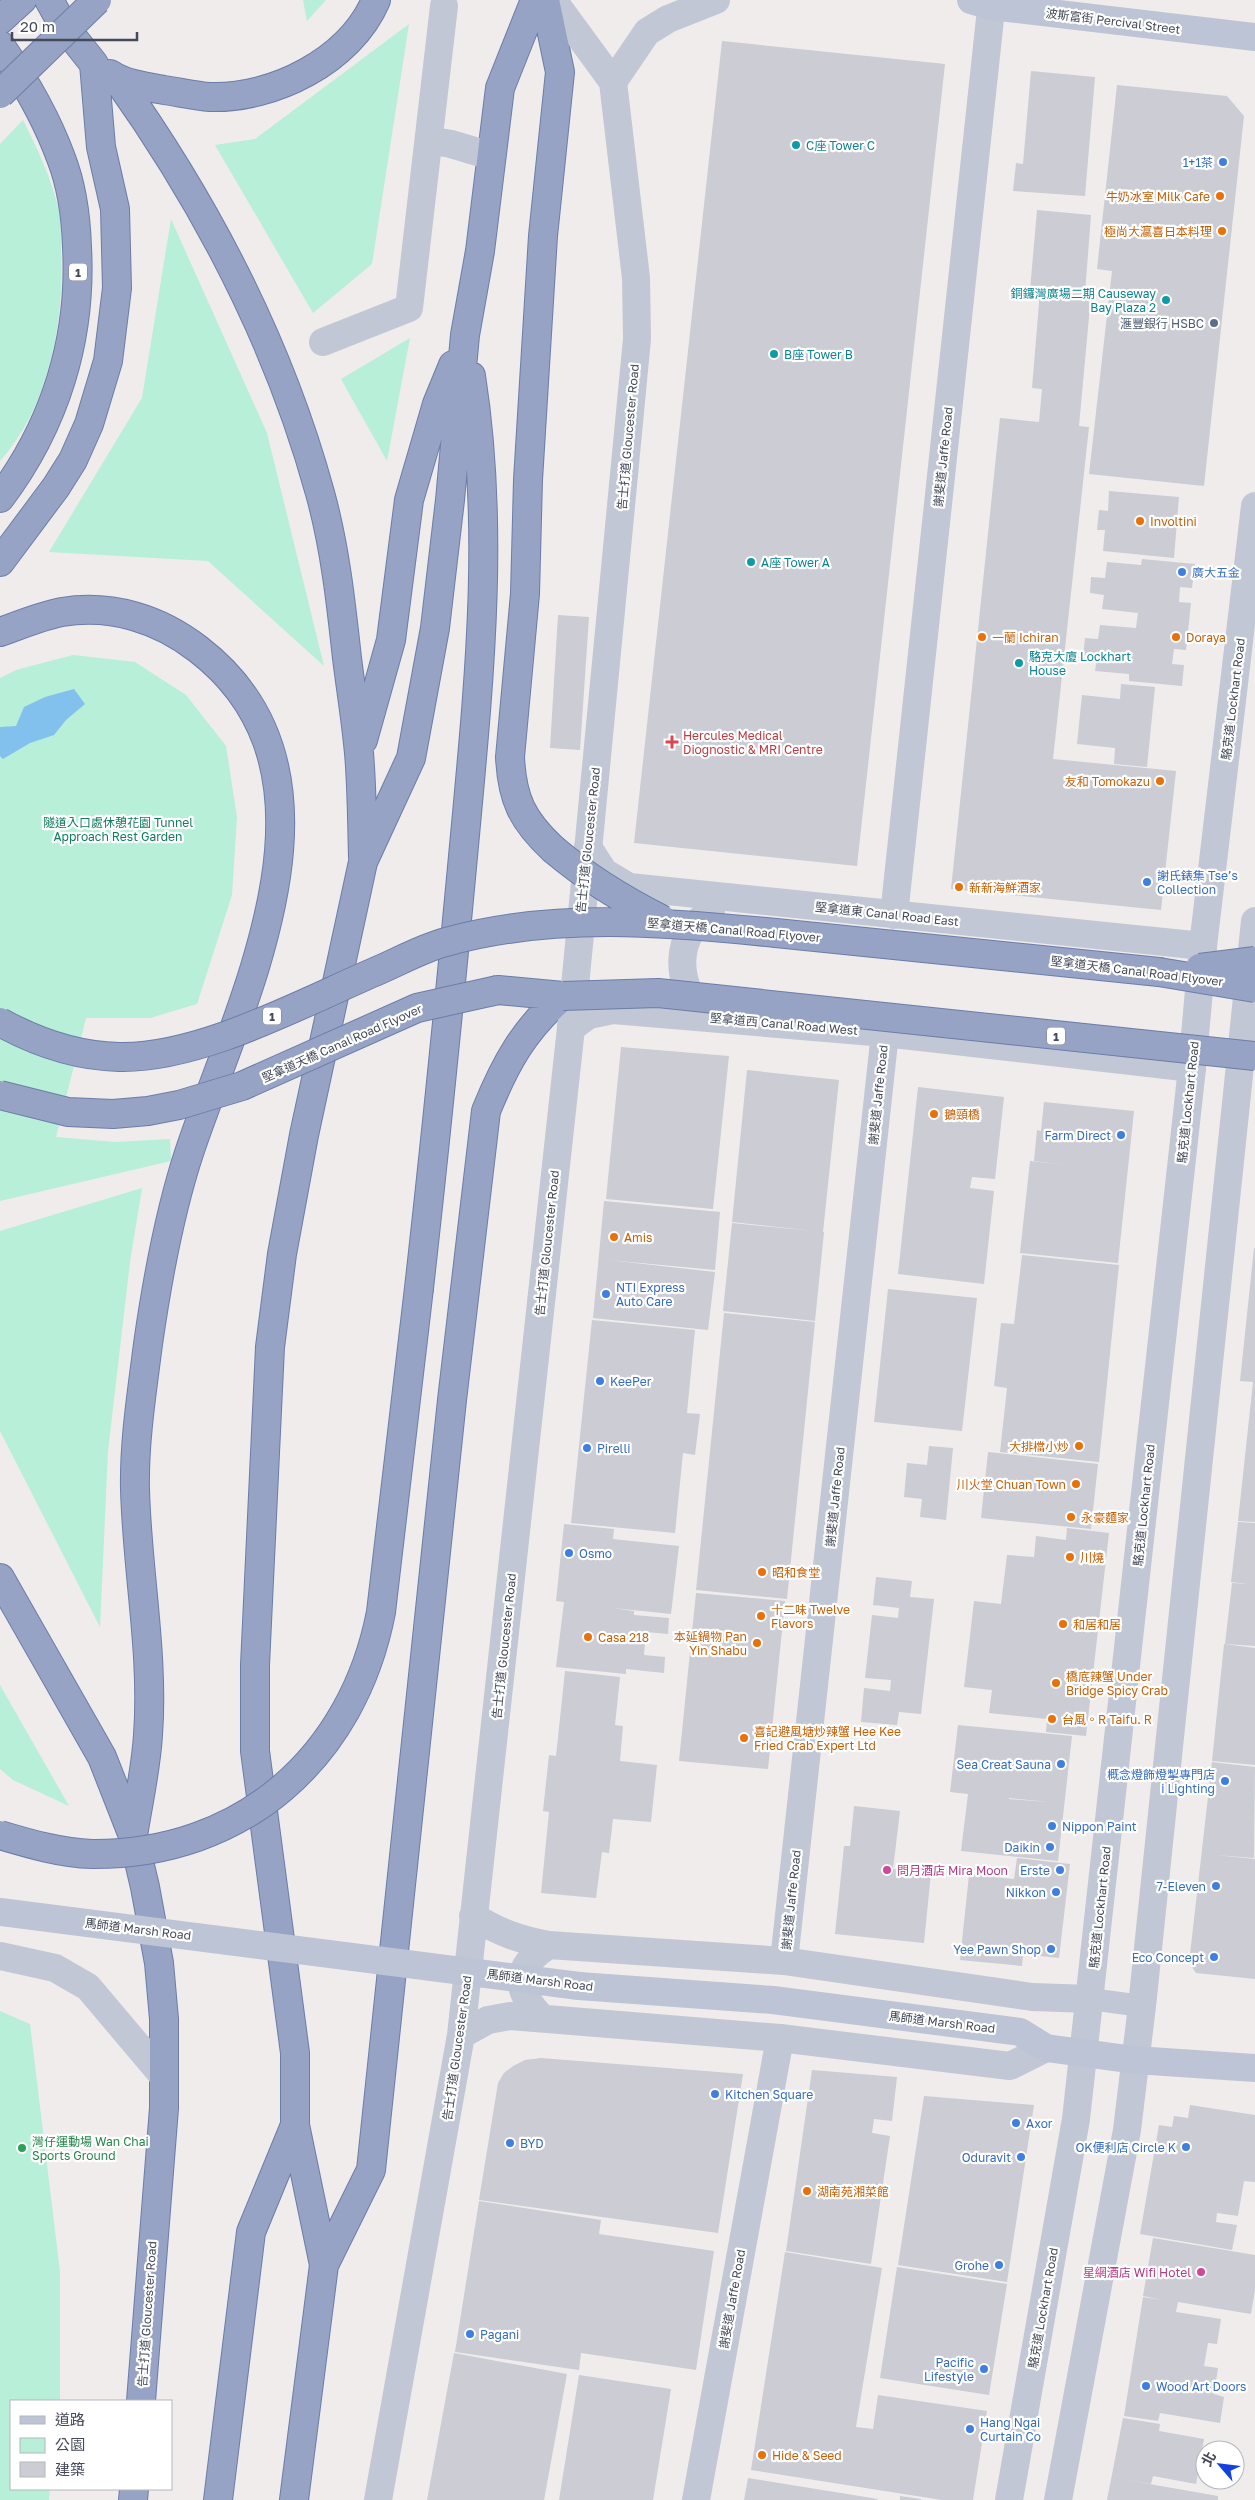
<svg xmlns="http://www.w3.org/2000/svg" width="1255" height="2500" viewBox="0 0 1255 2500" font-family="'Golos Text','Noto Sans TC',sans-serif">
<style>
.green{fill:#b7efd8}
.water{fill:#82c1ee}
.building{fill:#cbccd4;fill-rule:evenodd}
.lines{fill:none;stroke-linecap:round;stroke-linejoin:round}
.trunk-casing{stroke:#6c7da9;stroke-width:30}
.service{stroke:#c1c7d4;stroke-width:22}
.pedestrian{stroke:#c1c7d4;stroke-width:28}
.minor{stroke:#c1c7d4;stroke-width:28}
.tertiary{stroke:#c1c7d4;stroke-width:28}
.secondary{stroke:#bdc4d6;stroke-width:28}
.trunk{stroke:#96a3c4;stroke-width:28}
.trunk-bridge-casing{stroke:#6c7da9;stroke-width:30;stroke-linecap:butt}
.secondary-bridge{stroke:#bdc4d6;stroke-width:28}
.trunk-bridge{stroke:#96a3c4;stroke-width:28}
.culture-dot{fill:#0f9aa8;stroke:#fff;stroke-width:2}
.shop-dot{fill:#3f7fe0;stroke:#fff;stroke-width:2}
.food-dot{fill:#e8710a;stroke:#fff;stroke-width:2}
.service-dot{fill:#5c6f8a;stroke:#fff;stroke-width:2}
.health-dot{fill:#e0444e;stroke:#fff;stroke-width:2}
.hotel-dot{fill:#d1479c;stroke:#fff;stroke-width:2}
.leisure-dot{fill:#2e9e5b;stroke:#fff;stroke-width:2}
.labels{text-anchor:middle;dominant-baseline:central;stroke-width:4.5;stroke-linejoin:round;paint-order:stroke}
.shield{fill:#fff;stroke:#7c808b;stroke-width:1}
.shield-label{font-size:11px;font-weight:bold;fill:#444a59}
.street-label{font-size:12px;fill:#444a59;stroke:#fff}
.culture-label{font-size:12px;fill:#0d838f;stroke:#fff;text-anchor:start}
.shop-label{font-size:12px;fill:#366cbe;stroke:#fff;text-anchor:end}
.food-label{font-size:12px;fill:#c56008;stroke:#fff;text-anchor:start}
.service-label{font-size:12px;fill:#4e5e75;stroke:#fff;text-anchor:end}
.health-label{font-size:12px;fill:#be3a42;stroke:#fff;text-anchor:start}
.park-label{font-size:12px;fill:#137c5d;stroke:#fff}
.hotel-label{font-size:12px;fill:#b23c85;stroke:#fff;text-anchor:start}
.leisure-label{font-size:12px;fill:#27864d;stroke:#fff;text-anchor:start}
</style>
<rect width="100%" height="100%" fill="#efeceb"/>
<path class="green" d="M303,0H326L307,21Z
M409,24L372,264L313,313L215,145L255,139Z
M23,120C38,150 52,179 59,212C61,223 61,235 61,246C65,318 50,406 0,461V144Z
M171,219L267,433L324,666L208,561L49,552L142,398Z
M410,338L387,461L341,379Z
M73,655L135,662L186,695L226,746L237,817L232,895L197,1004L150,1018H86L56,1137L115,1142L170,1139L171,1161L0,1201V678L16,670Z
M142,1188L130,1262L108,1451L100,1627L0,1431V1231Z
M0,1685L69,1806L13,1780L0,1769Z
M0,2011L30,2024L60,2272V2401H11V2489H50L49,2500H0Z"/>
<path class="water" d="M74,689L85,704L66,720L54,735L30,743L3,759L0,756V727L16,726L24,707L45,697Z"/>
<path class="building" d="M722,41L945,64L857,866L634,843Z
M1031,71L1095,77L1085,196L1013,191L1016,163L1023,164Z
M1117,85L1227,96L1244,116L1204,486L1089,474L1112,271L1097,269Z
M1037,210L1091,215L1085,294L1030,290Z
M1040,291L1091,295L1079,426L1089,427L1053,759L1176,771L1161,910L951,889L1000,418L1039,422L1042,389L1032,388Z
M1109,491L1179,497L1174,558L1103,551L1105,530H1097L1099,510L1108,511Z
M1142,559L1195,564L1192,588L1180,587L1179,602L1191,603L1186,650L1174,649L1172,664L1184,665L1182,686L1129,681V674L1095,671L1097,657L1083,656L1085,638L1098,639L1100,625L1136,628L1138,613L1102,609L1104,595L1090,593L1091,577L1105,578L1107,562L1141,565Z
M558,615L589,617L580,750L550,748Z
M1121,684L1155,687L1147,767L1114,764L1115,748L1077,744L1082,695L1120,699Z
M621,1047L729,1056L713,1209L606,1199Z
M747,1070L839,1080L823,1232L732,1222Z
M918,1087L1004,1097L995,1179L972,1177L970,1188L994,1191L984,1284L898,1274Z
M1044,1102L1134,1111L1118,1263L1020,1253L1030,1161L1067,1165L1034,1161L1037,1130L1041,1131Z
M604,1201L720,1212L715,1270L608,1260L715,1272L708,1330L593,1318Z
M732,1223L824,1232L815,1321L723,1311Z
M1254,1248H1255V1522L1238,1521L1253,1382L1240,1381Z
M1022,1255L1119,1265L1099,1462L1000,1452L1007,1388L994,1386L1001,1323L1014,1324Z
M888,1289L977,1298L962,1431L874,1422Z
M724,1313L815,1322L787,1599L696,1590Z
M592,1320L695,1330L687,1413L700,1414L695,1455L683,1453L675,1533L571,1523Z
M929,1446L953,1448L946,1520L920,1517L922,1499L904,1497L907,1463L927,1465Z
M988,1452L1098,1464L1091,1529L981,1518Z
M1238,1522L1255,1523V1646L1225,1644L1232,1583L1247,1584L1231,1582Z
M564,1524L614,1529L613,1539L679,1546L671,1614L613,1608L634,1611V1615L669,1618L668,1634L646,1632L644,1655L665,1657L664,1673L626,1669V1674L556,1667L564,1602L556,1601Z
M1067,1528L1109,1533L1086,1736L1046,1732L1047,1719L989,1713L992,1690L964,1687L974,1601L1001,1604L1007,1555L1034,1557L1036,1536L1066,1540Z
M876,1577L912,1581L910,1597L934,1599L921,1714L899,1712L897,1725L861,1722L864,1688L890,1691L891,1680L865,1678L872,1615L898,1618L899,1608L873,1605Z
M696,1593L785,1601L768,1769L679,1761Z
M1224,1644L1255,1648V1765L1212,1761Z
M565,1671L620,1677L615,1725L623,1726L620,1761L657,1765L651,1822L613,1819L609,1853L602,1852L596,1898L541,1893L549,1812L543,1811L549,1755L556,1756Z
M958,1725L1072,1736L1058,1861L961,1851L968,1794L950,1792ZM1009,1798L1039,1801L1048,1802L1009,1799Z
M1212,1762L1255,1767L1254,1858L1215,1855L1255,1859V1979L1196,1973L1189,1963Z
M854,1806L900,1811L893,1869L931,1873L924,1943L835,1934L844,1846H850Z
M1017,1858L1070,1864L1059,1958L1023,1954L1022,1966L960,1960L969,1875L1014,1879Z
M541,2058L743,2074L718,2233L479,2200L498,2083L504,2073L513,2066L525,2060Z
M812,2070L897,2077L892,2121L874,2119L872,2133L890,2136L871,2264L786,2251Z
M924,2096L1034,2105L1007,2282L898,2265Z
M1190,2105L1255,2115V2182L1244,2181L1238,2216L1217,2213L1216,2222L1237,2225L1232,2250L1140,2234L1159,2125L1172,2127L1174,2116L1188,2118Z
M479,2201L601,2220L599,2234L714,2251L696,2370L581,2353L579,2370L455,2352Z
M1153,2238L1255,2255V2290L1251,2314L1178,2302L1176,2312L1221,2319L1217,2344L1208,2343L1204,2366L1218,2368L1214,2394L1224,2397L1220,2423L1160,2413L1158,2421L1124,2416L1143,2297L1162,2300L1143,2296Z
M785,2252L882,2268L856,2427L873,2429L878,2395L987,2411L973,2500H942L751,2470Z
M897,2267L1007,2284L989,2395L880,2378Z
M454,2353L567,2374L544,2500H427Z
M579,2375L671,2389L653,2500H559Z
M1123,2418L1160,2424L1159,2431L1204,2439L1196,2484L1153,2476L1151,2484L1115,2478L1218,2496V2500H1107Z
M748,2478L878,2499L877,2500H744Z
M900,2496L921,2499V2500H900Z"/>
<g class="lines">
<g class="trunk-casing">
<path id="trunk" d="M545,0L560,72L543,236L528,480L525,594L510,757C512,799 522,820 553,849
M0,20L22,0
M0,45C25,81 46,117 61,158C72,186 76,217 77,247C82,339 55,425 0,498
M110,74C124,84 147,87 164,90C179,92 195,96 210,97C273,99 350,61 376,0
M117,79C206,204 279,344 320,493C335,547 341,603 347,658C351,690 356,721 359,753C362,788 362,823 363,857
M0,562L56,487L73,460L89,424L108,361L117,288L115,209L101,147L94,64L63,25L49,0
M0,632C20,625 41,616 62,612C112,604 159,619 198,649C361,774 240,1000 189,1153C169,1214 157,1281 148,1344C142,1392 134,1441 135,1489C137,1571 154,1653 148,1735C146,1769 138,1803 133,1836
M363,740L391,640L409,500L437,404L453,365
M776,933L1159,972
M498,990L563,996
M419,1288C436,1137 451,986 465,835C479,683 495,528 471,376
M0,1578L102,1757L133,1836L145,1887L159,1963L164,2019V2108L141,2401
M324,2265L371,2170L452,1400L486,1111C505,1064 524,1029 563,996
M133,2500L134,2489
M218,2500L251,2232L295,2125
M294,2500L324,2265L295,2125V2053L255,1751V1665L270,1347L282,1254L304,1135L363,862L411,758L435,628L450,500L465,335L480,251L500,88L535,0"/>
</g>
<path class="service" d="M1090,1999L1142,2006"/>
<path class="pedestrian" d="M429,140L451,144L491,156
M323,342L409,308L444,6"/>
<path class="minor" d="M588,847L604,872L629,887L1203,946
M894,915L992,0
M701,1013C676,980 673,937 711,911
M571,1028L589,1015L613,1010L885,1033L1192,1068
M784,1961L885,1033
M696,2500L780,2038"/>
<path class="tertiary" d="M613,82L647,32L668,19L716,0
M473,1916C498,1932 520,1940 549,1945L784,1961L1032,1997L1090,1999
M0,1956L55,1968L88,1987L164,2077
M542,2018C514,1989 513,1968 549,1945
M461,2035L488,2020L510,2016L780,2038L1010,2066L1046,2048
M378,2500L461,2035L571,1028L637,339L636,278L613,82L553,0
M1009,2500L1076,2119L1192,1068L1203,946L1255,506
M1058,2500L1127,2130L1142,2006L1255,921"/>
<path class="secondary" d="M971,0L991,6L1255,37
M579,1986L773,2000L1020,2032L1046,2048L1135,2060L1255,2068"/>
<use href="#trunk" class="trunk"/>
<g class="trunk-bridge-casing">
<path id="trunk-bridge" d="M0,94L97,0
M553,849C587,878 623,900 663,920
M1200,968L1255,961
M1159,972L1255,988
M563,996L658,993L1255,1056
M0,1022C36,1042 78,1056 119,1057C200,1059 304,1002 379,970C400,961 423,948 446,942C553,912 667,922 776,933
M0,1095L68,1112L113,1114L148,1111L179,1105L242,1086L417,1008L498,990
M0,1835C30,1844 61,1853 92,1854C243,1855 353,1757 381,1612L419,1288"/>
</g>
<path class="secondary-bridge" d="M0,1912L579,1986"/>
<use href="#trunk-bridge" class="trunk-bridge"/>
</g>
<g class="culture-dot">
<circle cx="796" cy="145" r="5"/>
<circle cx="1166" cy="300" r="5"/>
<circle cx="774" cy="354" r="5"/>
<circle cx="751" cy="562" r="5"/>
<circle cx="1019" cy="663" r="5"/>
</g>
<g class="shop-dot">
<circle cx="1223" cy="162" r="5"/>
<circle cx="1182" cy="572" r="5"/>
<circle cx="1147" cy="882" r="5"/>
<circle cx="1121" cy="1135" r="5"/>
<circle cx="606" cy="1294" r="5"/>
<circle cx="600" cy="1381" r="5"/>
<circle cx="587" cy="1448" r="5"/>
<circle cx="569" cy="1553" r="5"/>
<circle cx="1061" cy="1764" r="5"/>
<circle cx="1225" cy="1781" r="5"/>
<circle cx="1052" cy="1826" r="5"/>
<circle cx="1050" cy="1847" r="5"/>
<circle cx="1060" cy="1870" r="5"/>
<circle cx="1216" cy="1886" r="5"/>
<circle cx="1056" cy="1892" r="5"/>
<circle cx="1051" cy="1949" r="5"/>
<circle cx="1214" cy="1957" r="5"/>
<circle cx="715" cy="2094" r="5"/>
<circle cx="1016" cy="2123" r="5"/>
<circle cx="510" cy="2143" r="5"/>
<circle cx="1186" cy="2147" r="5"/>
<circle cx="1021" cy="2157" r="5"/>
<circle cx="999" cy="2265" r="5"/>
<circle cx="470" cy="2334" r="5"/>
<circle cx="984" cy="2369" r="5"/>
<circle cx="1146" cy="2386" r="5"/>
<circle cx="970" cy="2429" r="5"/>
</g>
<g class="food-dot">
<circle cx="1220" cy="196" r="5"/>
<circle cx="1222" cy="231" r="5"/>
<circle cx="1140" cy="521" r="5"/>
<circle cx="982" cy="637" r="5"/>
<circle cx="1176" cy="637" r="5"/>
<circle cx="1160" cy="781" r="5"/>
<circle cx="959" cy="887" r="5"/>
<circle cx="934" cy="1114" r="5"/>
<circle cx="614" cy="1237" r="5"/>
<circle cx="1079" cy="1446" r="5"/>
<circle cx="1076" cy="1484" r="5"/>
<circle cx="1071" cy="1517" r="5"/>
<circle cx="1070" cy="1557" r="5"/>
<circle cx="762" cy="1572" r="5"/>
<circle cx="761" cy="1616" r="5"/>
<circle cx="1063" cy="1624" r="5"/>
<circle cx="588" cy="1637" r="5"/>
<circle cx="757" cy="1643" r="5"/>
<circle cx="1056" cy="1683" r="5"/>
<circle cx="1052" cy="1719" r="5"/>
<circle cx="744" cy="1738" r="5"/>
<circle cx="807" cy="2191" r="5"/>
<circle cx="762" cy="2455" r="5"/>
</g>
<circle class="service-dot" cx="1214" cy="323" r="5"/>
<path class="health-dot" d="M669.5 734.5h5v5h5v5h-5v5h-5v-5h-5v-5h5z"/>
<g class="hotel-dot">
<circle cx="887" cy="1870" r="5"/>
<circle cx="1201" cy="2272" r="5"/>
</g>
<circle class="leisure-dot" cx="22" cy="2148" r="5"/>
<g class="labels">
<g class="shield">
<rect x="69" y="263.5" width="18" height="17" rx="4"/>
<rect x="263" y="1007.5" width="18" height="17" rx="4"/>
<rect x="1047" y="1027.5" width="18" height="17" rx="4"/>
</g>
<g class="shield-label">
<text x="78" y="272">1</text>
<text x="272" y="1016">1</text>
<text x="1056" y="1036">1</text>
</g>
<g class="street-label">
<text transform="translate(1113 21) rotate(7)">波斯富街 Percival Street</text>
<text transform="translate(628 437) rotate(-85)">告士打道 Gloucester Road</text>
<text transform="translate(943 457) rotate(-84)">謝斐道 Jaffe Road</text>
<text transform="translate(1233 699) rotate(-83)">駱克道 Lockhart Road</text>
<text transform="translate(588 840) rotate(-84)">告士打道 Gloucester Road</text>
<text transform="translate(887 914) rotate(6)">堅拿道東 Canal Road East</text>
<text transform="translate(734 930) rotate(5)">堅拿道天橋 Canal Road Flyover</text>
<text transform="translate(1137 971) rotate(7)">堅拿道天橋 Canal Road Flyover</text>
<text transform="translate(784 1024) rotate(5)">堅拿道西 Canal Road West</text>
<text transform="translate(342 1043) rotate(-24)">堅拿道天橋 Canal Road Flyover</text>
<text transform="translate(878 1095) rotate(-84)">謝斐道 Jaffe Road</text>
<text transform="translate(1188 1102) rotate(-84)">駱克道 Lockhart Road</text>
<text transform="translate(547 1243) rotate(-84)">告士打道 Gloucester Road</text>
<text transform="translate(835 1497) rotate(-84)">謝斐道 Jaffe Road</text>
<text transform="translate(1144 1505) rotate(-84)">駱克道 Lockhart Road</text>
<text transform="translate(504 1646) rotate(-84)">告士打道 Gloucester Road</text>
<text transform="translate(791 1900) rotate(-84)">謝斐道 Jaffe Road</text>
<text transform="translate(1100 1907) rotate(-84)">駱克道 Lockhart Road</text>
<text transform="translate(138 1929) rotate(7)">馬師道 Marsh Road</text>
<text transform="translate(540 1980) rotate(7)">馬師道 Marsh Road</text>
<text transform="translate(942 2022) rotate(7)">馬師道 Marsh Road</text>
<text transform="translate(457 2048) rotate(-82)">告士打道 Gloucester Road</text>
<text transform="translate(732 2299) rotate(-80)">謝斐道 Jaffe Road</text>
<text transform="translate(1043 2308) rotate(-80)">駱克道 Lockhart Road</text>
<text transform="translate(147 2314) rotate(-86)">告士打道 Gloucester Road</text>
</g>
<g class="culture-label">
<text x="806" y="145">C座 Tower C</text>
<text x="1156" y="293" text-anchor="end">銅鑼灣廣場二期 Causeway<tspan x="1156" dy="14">Bay Plaza 2</tspan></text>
<text x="784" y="354">B座 Tower B</text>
<text x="761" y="562">A座 Tower A</text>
<text x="1029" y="656">駱克大廈 Lockhart<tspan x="1029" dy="14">House</tspan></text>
</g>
<g class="shop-label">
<text x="1213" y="162">1+1茶</text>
<text x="1192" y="572" text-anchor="start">廣大五金</text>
<text x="1157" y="875" text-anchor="start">謝氏錶集 Tse’s<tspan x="1157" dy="14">Collection</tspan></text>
<text x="1111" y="1135">Farm Direct</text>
<text x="616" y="1287" text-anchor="start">NTI Express<tspan x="616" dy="14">Auto Care</tspan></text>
<text x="610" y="1381" text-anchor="start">KeePer</text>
<text x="597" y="1448" text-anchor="start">Pirelli</text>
<text x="579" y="1553" text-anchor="start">Osmo</text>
<text x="1051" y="1764">Sea Creat Sauna</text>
<text x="1215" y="1774">概念燈飾燈掣專門店<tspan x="1215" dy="14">i Lighting</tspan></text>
<text x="1062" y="1826" text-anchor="start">Nippon Paint</text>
<text x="1040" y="1847">Daikin</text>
<text x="1050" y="1870">Erste</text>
<text x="1206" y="1886">7-Eleven</text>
<text x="1046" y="1892">Nikkon</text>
<text x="1041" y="1949">Yee Pawn Shop</text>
<text x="1204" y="1957">Eco Concept</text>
<text x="725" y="2094" text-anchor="start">Kitchen Square</text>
<text x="1026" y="2123" text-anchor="start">Axor</text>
<text x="520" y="2143" text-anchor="start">BYD</text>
<text x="1176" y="2147">OK便利店 Circle K</text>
<text x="1011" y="2157">Oduravit</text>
<text x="989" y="2265">Grohe</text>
<text x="480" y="2334" text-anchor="start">Pagani</text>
<text x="974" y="2362">Pacific<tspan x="974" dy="14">Lifestyle</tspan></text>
<text x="1156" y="2386" text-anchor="start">Wood Art Doors</text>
<text x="980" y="2422" text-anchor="start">Hang Ngai<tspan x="980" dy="14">Curtain Co</tspan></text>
</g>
<g class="food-label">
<text x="1210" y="196" text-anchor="end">牛奶冰室 Milk Cafe</text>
<text x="1212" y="231" text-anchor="end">極尚大瀛喜日本料理</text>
<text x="1150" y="521">Involtini</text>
<text x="992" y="637">一蘭 Ichiran</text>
<text x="1186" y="637">Doraya</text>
<text x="1150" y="781" text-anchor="end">友和 Tomokazu</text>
<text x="969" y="887">新新海鮮酒家</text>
<text x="944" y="1114">鵝頸橋</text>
<text x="624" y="1237">Amis</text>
<text x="1069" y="1446" text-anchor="end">大排檔小炒</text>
<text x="1066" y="1484" text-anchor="end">川火堂 Chuan Town</text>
<text x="1081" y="1517">永豪麵家</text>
<text x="1080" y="1557">川燒</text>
<text x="772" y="1572">昭和食堂</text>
<text x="771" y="1609">十二味 Twelve<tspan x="771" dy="14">Flavors</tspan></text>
<text x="1073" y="1624">和居和居</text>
<text x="747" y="1636" text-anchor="end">本延鍋物 Pan<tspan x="747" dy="14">Yin Shabu</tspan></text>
<text x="598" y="1637">Casa 218</text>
<text x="1066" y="1676">橋底辣蟹 Under<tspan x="1066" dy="14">Bridge Spicy Crab</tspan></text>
<text x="1062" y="1719">台風。R Taifu. R</text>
<text x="754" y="1731">喜記避風塘炒辣蟹 Hee Kee<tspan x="754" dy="14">Fried Crab Expert Ltd</tspan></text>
<text x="817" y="2191">湖南苑湘菜館</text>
<text x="772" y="2455">Hide &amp; Seed</text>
</g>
<g class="service-label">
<text x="1204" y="323">滙豐銀行 HSBC</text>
</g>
<g class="health-label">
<text x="683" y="735">Hercules Medical<tspan x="683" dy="14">Diognostic &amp; MRI Centre</tspan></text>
</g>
<g class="park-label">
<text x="118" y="822">隧道入口處休憩花園 Tunnel<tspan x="118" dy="14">Approach Rest Garden</tspan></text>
</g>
<g class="hotel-label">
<text x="897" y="1870">問月酒店 Mira Moon</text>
<text x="1191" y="2272" text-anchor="end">星網酒店 Wifi Hotel</text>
</g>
<g class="leisure-label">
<text x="32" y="2141">灣仔運動場 Wan Chai<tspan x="32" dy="14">Sports Ground</tspan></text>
</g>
</g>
<rect x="10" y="2400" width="162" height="90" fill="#ffffff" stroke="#b4b7bd"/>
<rect x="20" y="2416" width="25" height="8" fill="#bdc4d6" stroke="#b4b7bd"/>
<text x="55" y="2425" font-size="15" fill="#444a59">道路</text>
<rect x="20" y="2438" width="25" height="15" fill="#b7efd8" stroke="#b4b7bd"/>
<text x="55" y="2450" font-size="15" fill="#444a59">公園</text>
<rect x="20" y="2462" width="25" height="15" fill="#cbccd4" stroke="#b4b7bd"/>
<text x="55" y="2475" font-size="15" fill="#444a59">建築</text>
<g transform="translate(1220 2465) rotate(298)"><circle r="24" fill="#ffffff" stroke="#b4b7bd"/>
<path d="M0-4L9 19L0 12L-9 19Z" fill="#1342e1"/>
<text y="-8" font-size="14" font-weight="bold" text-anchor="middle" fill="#444a59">北</text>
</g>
<path d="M12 32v8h125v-8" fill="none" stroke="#444a59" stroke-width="2.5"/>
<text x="20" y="32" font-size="15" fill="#444a59" stroke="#ffffff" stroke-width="4" paint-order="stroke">20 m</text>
</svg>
